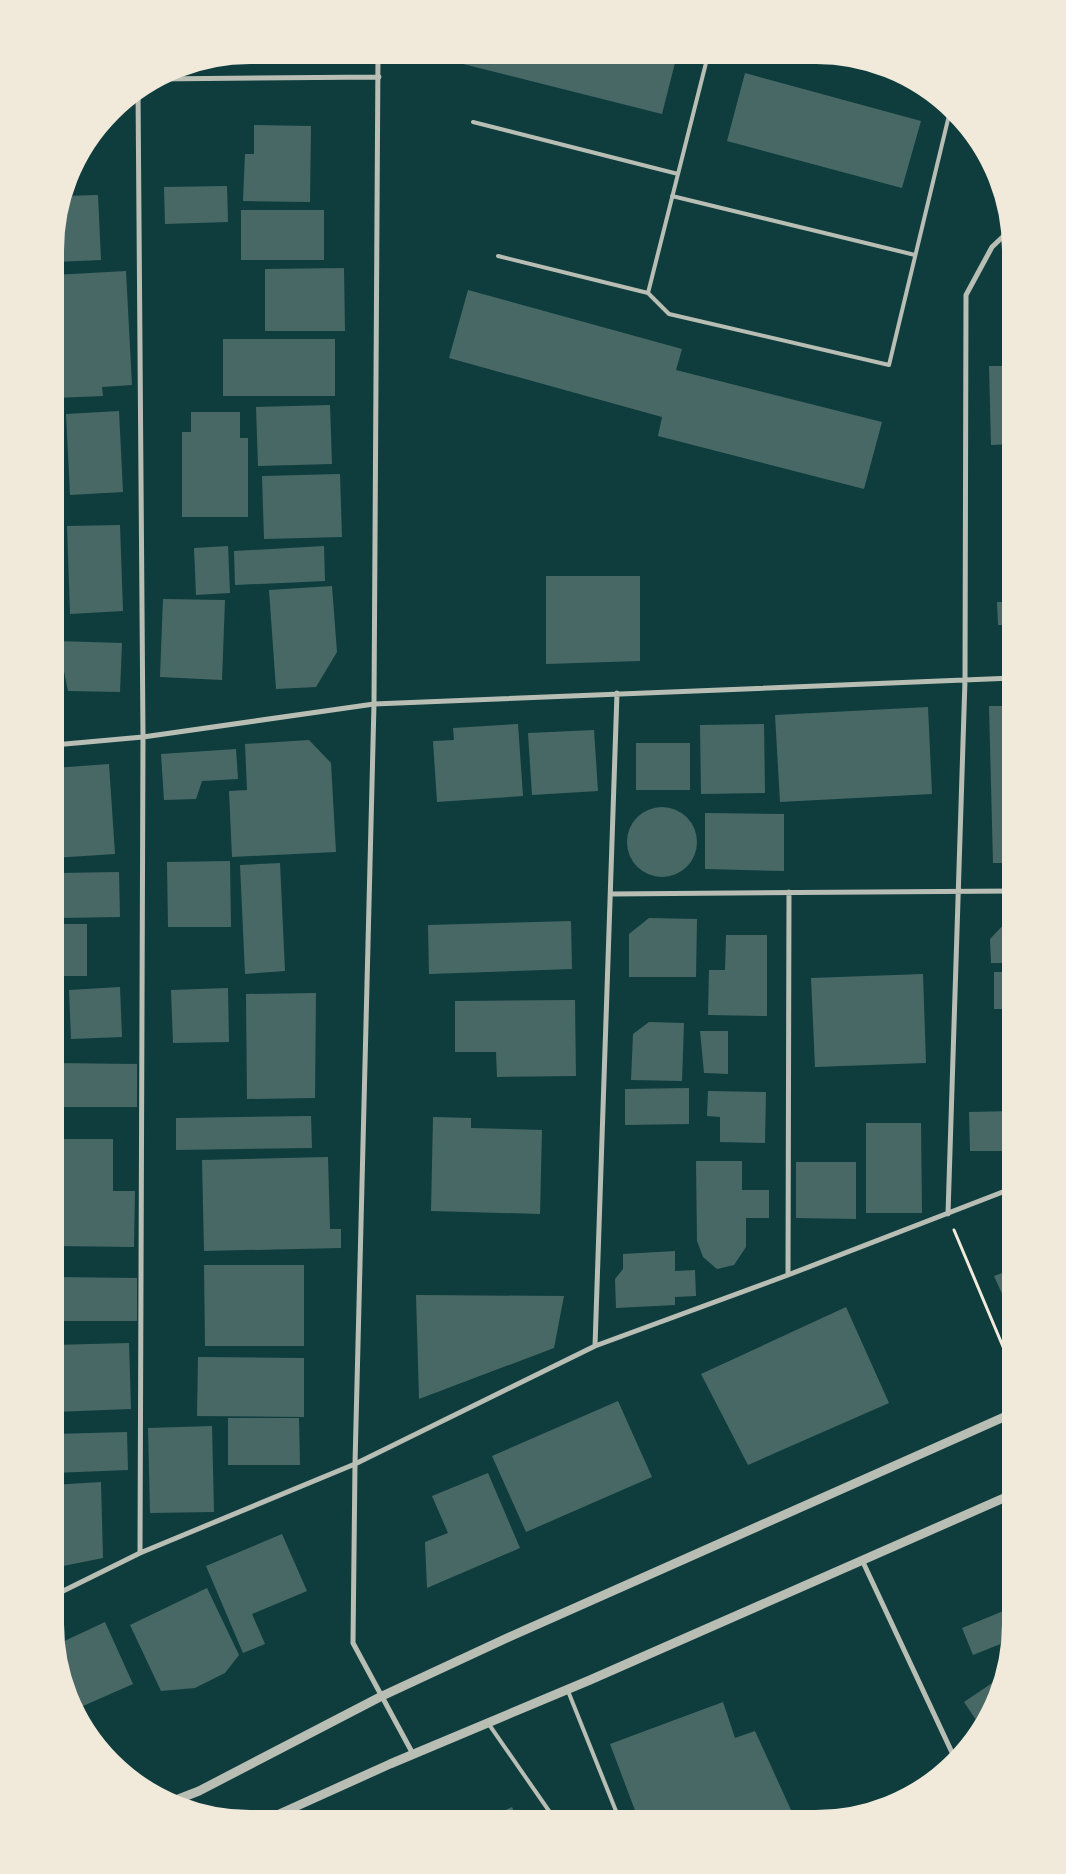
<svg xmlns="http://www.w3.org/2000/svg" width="1066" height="1874" viewBox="0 0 1066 1874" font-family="'Open Sans',sans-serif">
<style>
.building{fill:#486865}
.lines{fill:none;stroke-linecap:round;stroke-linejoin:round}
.path{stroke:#f1e9da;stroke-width:3}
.service{stroke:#b8beb3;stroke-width:4}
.minor{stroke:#b8beb3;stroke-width:5}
.tertiary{stroke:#b8beb3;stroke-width:9}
.rim{fill:none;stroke:#f1e9da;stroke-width:6}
</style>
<rect width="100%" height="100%" fill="#0f3d3e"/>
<path class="building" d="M250,52L327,53L324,56L306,62H218V59Z
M461,54L677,55L662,114L459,63Z
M745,73L921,121L902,188L727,141Z
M254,125L311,126L310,202L243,201L245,154H254Z
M227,186L228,222L165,224L164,187Z
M98,195L101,260L54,262V224L63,196Z
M241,210H324V260H241Z
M344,268L345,331H265V269Z
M126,271L132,385L102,387L103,396L54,398V275Z
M468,290L682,349L676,370L882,422L864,489L658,436L662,417L449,358Z
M223,339H335V396H223Z
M989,366H1013V444L991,445Z
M330,405L332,464L258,466L256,407Z
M119,411L123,492L70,495L66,414Z
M191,412H240V438H248V517H182V432H191Z
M1002,457H1013V625H998L997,602H1007Z
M340,474L342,537L264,539L262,476Z
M120,525L123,611L70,614L67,526Z
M228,546L230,593L196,595L194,548Z
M324,546L325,581L235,585L234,551Z
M546,576H640V661L546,664Z
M332,586L337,652L316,687L276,689L269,590Z
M163,599L225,600L222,680L160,677Z
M58,641L122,643L120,692L68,691Z
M989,706H1013V863H993Z
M928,707L932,794L780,802L775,715Z
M518,724L523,796L437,802L433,741L454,740L453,728Z
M764,724L765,793L701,794L700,725Z
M594,730L598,791L532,795L528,733Z
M309,740L331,763L336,852L232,857L229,791L247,790L245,744Z
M636,743H690V790H636Z
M236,749L238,779L202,781L196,799L164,800L161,754Z
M109,764L115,854L53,858L54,768Z
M627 842a35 35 0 1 1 70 0a35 35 0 1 1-70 0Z
M705,813L784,814V871L705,869Z
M230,861L231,927H168L167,862Z
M280,863L285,971L245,974L240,865Z
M119,872L120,917L59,918V873Z
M649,918L697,919L696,977H629V934Z
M1008,920H1013V963H991L990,939Z
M571,921L572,969L429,974L428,925Z
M53,924H87V976H53Z
M726,935H767V1016L708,1015L709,970H725Z
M994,972H1013V1009H994Z
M923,974L926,1063L815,1067L811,978Z
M120,987L122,1037L71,1039L69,990Z
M228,988L229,1042L173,1043L171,990Z
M316,993L315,1098L247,1099L246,994Z
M575,1000L576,1076L497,1077L496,1052H455V1001Z
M649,1022L684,1023L682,1081L631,1080L633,1034Z
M700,1031H728V1074L704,1073Z
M53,1063L137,1064V1107H53Z
M689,1088V1124L625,1125V1089Z
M708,1091L766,1092L765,1143L720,1142V1117L707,1116Z
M1013,1111V1151H970L969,1112Z
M311,1116L312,1148L176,1150V1118Z
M433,1117L471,1118V1128L542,1130L540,1214L431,1211Z
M866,1123H921L922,1213H866Z
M53,1139H113V1191H135L134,1247L53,1246Z
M328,1157L330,1229H341V1248L204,1251L202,1160Z
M696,1161H742V1190H769V1218H746V1247L734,1265L717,1269L703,1257L697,1241Z
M796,1162H856V1219L796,1218Z
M675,1251V1271L695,1270L696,1296L675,1297V1305L616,1308L615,1279L623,1269V1254Z
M204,1265H304V1346H205Z
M1013,1269V1318L994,1276Z
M53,1277L137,1278V1321H53Z
M416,1295L564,1296L554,1348L419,1399Z
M846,1307L889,1403L748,1465L701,1374Z
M129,1343L131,1409L53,1412V1345Z
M198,1357L304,1358V1417L197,1416Z
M618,1401L652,1477L526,1532L492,1456Z
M228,1418H299L300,1465H228Z
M212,1426L214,1512L150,1513L148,1428Z
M127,1432L128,1470L53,1473V1434Z
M488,1473L520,1548L427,1588L425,1542L448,1533L432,1496Z
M101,1482L103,1558L53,1568V1485Z
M282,1534L307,1591L252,1614L265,1644L243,1653L206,1566Z
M207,1588L239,1655L225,1673L195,1688L161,1691L130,1625Z
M1013,1607V1639L973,1655L962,1628Z
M105,1622L133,1684L74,1710L63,1688L56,1645Z
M1004,1675L999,1699L982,1729L964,1702Z
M723,1702L735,1738L755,1731L796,1821H639L610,1744Z
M512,1807L518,1821H481Z"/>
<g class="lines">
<path class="path" d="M954,1230L1012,1368"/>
<path class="service" d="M473,122L678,174
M672,196L915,255
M498,256L648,293L669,314L889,365L951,107
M648,293L708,55
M568,1691L620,1821
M488,1723L556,1821"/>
<path class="minor" d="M378,53L374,704L355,1464L353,1643L413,1754
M156,79L379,77
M138,90L143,737L140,1553
M54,745L143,737L374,704L1013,678
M611,894L1013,891
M948,1214L965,680L966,295L992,247L1010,230
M788,1275L789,892
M595,1346L617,693
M862,1560L956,1761
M53,1596L140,1553L355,1464L595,1346L788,1275L1013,1188"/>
<path class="tertiary" d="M168,1803L199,1791L380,1697L507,1638L1013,1413
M266,1820L390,1764L590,1680L1013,1494"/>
</g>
<path d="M0 0H1066V1874H0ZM250 61H816A189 189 0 0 1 1005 250V1624A189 189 0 0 1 816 1813H250A189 189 0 0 1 61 1624V250A189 189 0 0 1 250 61Z" fill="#f1e9da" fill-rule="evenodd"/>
<path class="rim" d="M250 61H816A189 189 0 0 1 1005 250V1624A189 189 0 0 1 816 1813H250A189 189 0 0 1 61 1624V250A189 189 0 0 1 250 61Z"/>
</svg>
